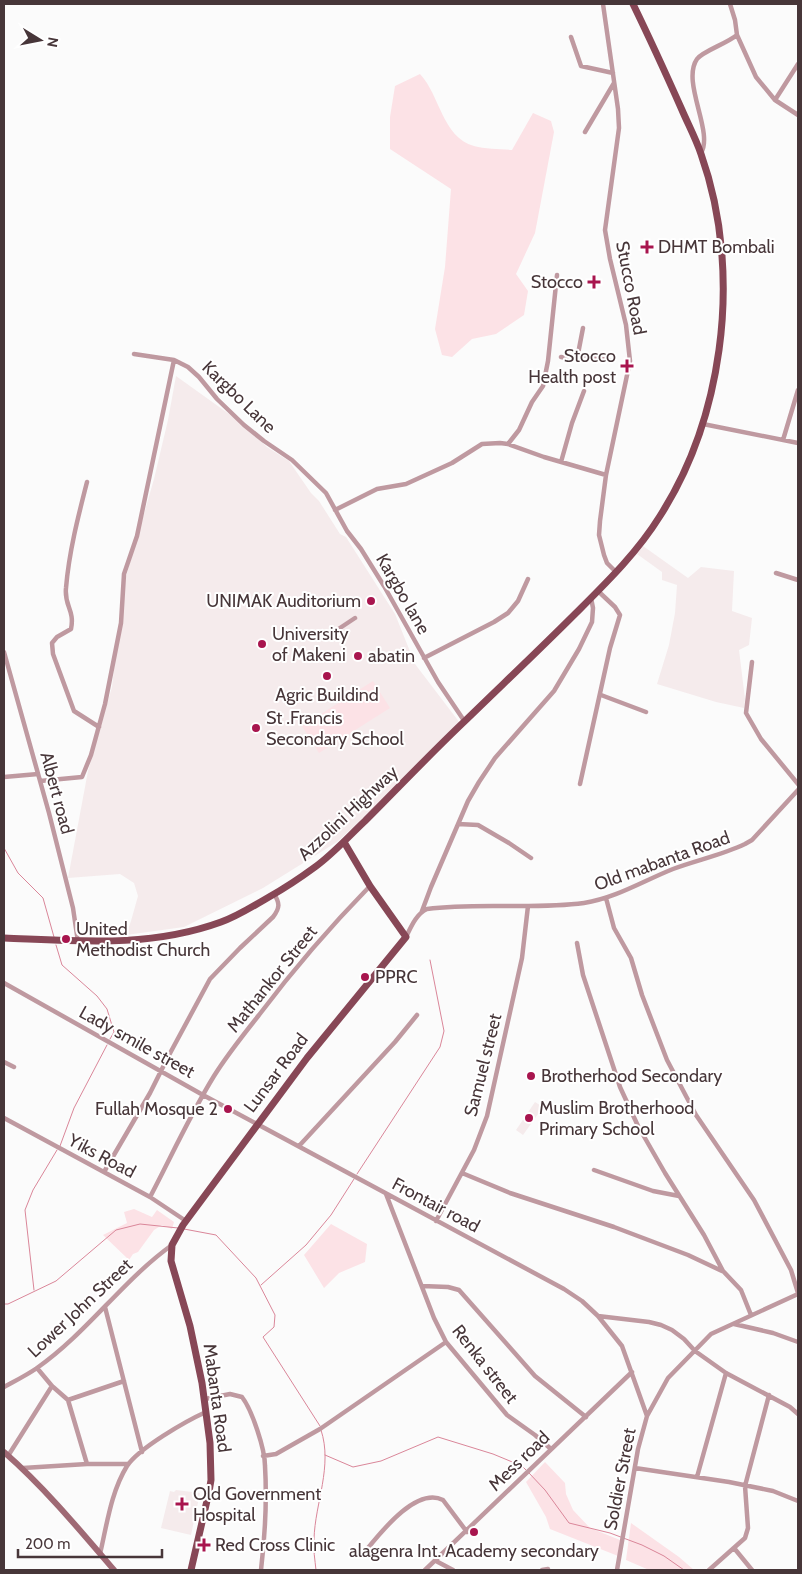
<svg xmlns="http://www.w3.org/2000/svg" width="802" height="1574" viewBox="0 0 802 1574" font-family="Cabin,sans-serif">
<style>
.built{fill:#f5ebec}
.green{fill:#fce2e6}
.lines{fill:none;stroke-linecap:round;stroke-linejoin:round}
.stream{stroke:#da8699;stroke-width:1}
.street{stroke:#bf99a0;stroke-width:4.5}
.secondary{stroke:#9f6974;stroke-width:6}
.primary{stroke:#874756;stroke-width:7}
.poi-dot{fill:#a8154e;stroke:#fff;stroke-width:2}
.labels{text-anchor:middle;dominant-baseline:central;stroke-width:4;stroke-linejoin:round;paint-order:stroke}
.poi-label{font-size:18px;fill:#473639;stroke:#fff;text-anchor:start}
.street-label{font-size:18px;fill:#473639;stroke:#fff}
</style>
<rect width="100%" height="100%" fill="#fbfbfb"/>
<path class="built" d="M176,376L236,419L267,447L289,461L311,493L319,501L340,534L346,537L395,614L415,664L463,727L337,842L263,888L184,927L126,935L131,921L138,896L134,883L120,874L68,878L88,771L112,687L123,587L154,479L168,420Z
M643,546L688,578L701,567L734,571L732,611L752,618L749,645L739,650L745,699L744,708L716,702L657,684L669,645L675,613L677,585L662,580V572L637,554Z
M535,1102L543,1107L523,1135L516,1130Z
M176,1490L200,1493L191,1535L161,1528L170,1491L174,1492Z"/>
<path class="green" d="M420,74C440,95 442,137 474,146C485,149 500,149 512,150L533,113L551,121L554,132L535,233L516,274L528,291L524,315L496,334L472,339L452,357L442,355L435,329L445,267L451,189L390,149V117L395,86Z
M373,681L390,708L319,753L302,726Z
M134,1209L152,1217L157,1210L174,1222L172,1229L162,1225L154,1230L138,1252L133,1254L129,1260L103,1235L127,1223L124,1212Z
M331,1224L367,1244L365,1262L339,1273L324,1288L304,1255Z
M545,1462L565,1483L566,1494L573,1510L590,1528L620,1540L618,1556L550,1529L546,1517L526,1482Z
M631,1523L679,1557L694,1570H649L626,1560Z"/>
<g class="lines">
<path class="stream" d="M4,848L18,873L43,898L54,937
M56,945L62,965L97,996L107,1009L114,1032L110,1039
M60,1146L74,1108L107,1045
M357,1174L440,1047L444,1031L430,960
M184,1229L216,1235L256,1278L275,1315L274,1327L263,1337L320,1426
M261,1285L306,1245L331,1215L354,1179
M34,1290L25,1210L33,1190L57,1150
M4,1304H8L56,1281L116,1230L140,1224L178,1228
M325,1455L353,1467L381,1461L438,1437L493,1454L522,1466L526,1470
M529,1473L545,1490L569,1523L610,1533L642,1545L664,1556L684,1570
M316,1570C315,1560 313,1549 314,1539C315,1503 333,1466 321,1430"/>
<path class="street" d="M603,4L618,109L619,128L605,230L610,259L626,325L630,361L606,475L600,521L599,535L604,555L607,563L616,572
M730,4L735,20L737,35L756,77L775,100L798,115
M571,37L581,66L613,73
M775,100L798,64
M585,132L614,83
M701,153C714,132 681,82 697,59C703,51 726,44 737,35
M134,354L174,360L188,367L199,377L217,399L244,425L264,441L292,460L326,493L347,531L361,549L384,586L438,682L465,722
M561,357L572,359L585,355L611,361
M577,359L583,328
M703,424L798,443
M783,440L798,390
M508,444L519,430L532,402L543,386L548,361L557,275
M561,462L572,423L584,391
M87,482C78,517 69,552 66,588C64,606 75,610 71,629L57,637L52,643L53,654L74,711L99,727
M335,510L377,489L406,484L452,463L482,444L500,443L508,444L544,457L606,475
M776,573L798,580
M325,638L355,618
M4,652L49,813L73,908L78,942
M424,658L494,622L508,613L518,601L528,579
M752,662L746,713L761,739L798,784
M601,695L646,712
M4,777L38,774
M40,781L82,777L91,755L105,704L121,623L124,574L137,536L174,360
M580,784L610,648L620,615L615,607L598,591
M458,824L478,825L509,843L531,858
M606,898L614,928L631,958L642,995L667,1060L696,1115L754,1200L791,1270L798,1293
M422,911L431,887L468,801L479,782L495,758L554,691L579,649L592,622L593,608L591,598
M406,937C411,927 416,914 427,909C479,902 532,910 584,903C616,898 643,881 673,869C697,860 722,855 745,844L752,840L798,790
M577,943L583,975L620,1087L638,1126L665,1173L704,1235L723,1271L741,1290L751,1315
M4,983L203,1095L564,1289L582,1301L598,1316L622,1346L647,1416L638,1449L617,1570
M4,1062L14,1067
M4,1118L150,1197L186,1221
M299,1146L395,1042L417,1015
M594,1170L653,1191L679,1196
M104,1172L150,1093L168,1057L210,979L240,948L273,917C280,908 280,903 274,894
M462,1173L510,1193L614,1227L688,1255L722,1271
M386,1194L434,1318L446,1342L507,1415L535,1435L551,1449
M150,1197C171,1157 190,1115 214,1076C227,1055 243,1035 259,1015C293,970 330,927 370,886
M436,1221L474,1150L487,1116L522,958L528,906
M422,1286L448,1287L459,1290L535,1376L586,1417
M105,1307L142,1452
M598,1316L649,1322L661,1325L672,1330L684,1339L695,1351L726,1373L790,1407L798,1414
M734,1324L773,1333L798,1342
M37,1368L52,1386L68,1400L87,1464
M4,1387C15,1381 27,1375 37,1368C87,1333 123,1280 172,1245
M205,1399L230,1394L242,1397C252,1410 265,1449 265,1466C267,1500 265,1536 261,1570
M68,1400L124,1381
M647,1416L668,1378L711,1334L798,1294
M8,1456L52,1386
M263,1456L276,1454L283,1450L320,1429L446,1342
M23,1468L87,1464H128
M635,1468L729,1482L773,1491L798,1501
M697,1477L726,1373
M734,1548L752,1570
M100,1554C107,1524 111,1492 127,1466C139,1448 186,1421 206,1412
M363,1554C378,1536 415,1486 443,1500L467,1532
M436,1561L453,1570
M425,1570L632,1372
M542,1570L548,1569
M709,1570L745,1538L748,1528L745,1486L769,1395"/>
<path class="secondary" d="M4,1452C44,1487 79,1529 114,1570"/>
<path class="primary" d="M4,938C77,941 150,948 221,922C238,916 253,906 269,897C285,888 300,878 315,867C333,854 349,836 365,821C399,787 432,752 467,719C503,684 539,650 575,614C606,583 637,553 660,516C692,466 711,408 719,350C728,285 723,216 701,154C696,139 688,124 682,110C666,74 650,39 633,4
M191,1570L209,1492L211,1480L210,1443L202,1383L190,1326L171,1261L172,1245L183,1225L307,1058L406,937L370,886L344,842"/>
</g>
<g class="poi-dot">
<path d="M644.5 239.5h5v5h5v5h-5v5h-5v-5h-5v-5h5z"/>
<path d="M591.5 274.5h5v5h5v5h-5v5h-5v-5h-5v-5h5z"/>
<path d="M624.5 358.5h5v5h5v5h-5v5h-5v-5h-5v-5h5z"/>
<circle cx="371" cy="601" r="5"/>
<circle cx="262" cy="644" r="5"/>
<circle cx="358" cy="656" r="5"/>
<circle cx="327" cy="676" r="5"/>
<circle cx="256" cy="728" r="5"/>
<circle cx="66" cy="939" r="5"/>
<circle cx="365" cy="977" r="5"/>
<circle cx="531" cy="1076" r="5"/>
<circle cx="228" cy="1109" r="5"/>
<circle cx="529" cy="1118" r="5"/>
<path d="M179.5 1496.5h5v5h5v5h-5v5h-5v-5h-5v-5h5z"/>
<circle cx="474" cy="1532" r="5"/>
<path d="M201.5 1537.5h5v5h5v5h-5v5h-5v-5h-5v-5h5z"/>
</g>
<g class="labels">
<g class="poi-label">
<text x="658" y="247">DHMT Bombali</text>
<text x="583" y="282" text-anchor="end">Stocco</text>
<text x="616" y="356" text-anchor="end">Stocco<tspan x="616" dy="21">Health post</tspan></text>
<text x="361" y="601" text-anchor="end">UNIMAK Auditorium</text>
<text x="272" y="634">University<tspan x="272" dy="21">of Makeni</tspan></text>
<text x="368" y="656">abatin</text>
<text x="327" y="695" text-anchor="middle">Agric Buildind</text>
<text x="266" y="718">St .Francis<tspan x="266" dy="21">Secondary School</tspan></text>
<text x="76" y="929">United<tspan x="76" dy="21">Methodist Church</tspan></text>
<text x="375" y="977">PPRC</text>
<text x="541" y="1076">Brotherhood Secondary</text>
<text x="539" y="1108">Muslim Brotherhood<tspan x="539" dy="21">Primary School</tspan></text>
<text x="218" y="1109" text-anchor="end">Fullah Mosque 2</text>
<text x="193" y="1494">Old Government<tspan x="193" dy="21">Hospital</tspan></text>
<text x="215" y="1545">Red Cross Clinic</text>
<text x="474" y="1551" text-anchor="middle">alagenra Int. Academy secondary</text>
</g>
<g class="street-label">
<text transform="translate(631 288) rotate(79)">Stucco Road</text>
<text transform="translate(239 397) rotate(44)">Kargbo Lane</text>
<text transform="translate(403 594) rotate(60)">Kargbo lane</text>
<text transform="translate(57 793) rotate(75)">Albert road</text>
<text transform="translate(348 813) rotate(-43)">Azzolini Highway</text>
<text transform="translate(662 861) rotate(-20)">Old mabanta Road</text>
<text transform="translate(272 979) rotate(-51)">Mathankor Street</text>
<text transform="translate(137 1042) rotate(29)">Lady smile street</text>
<text transform="translate(483 1065) rotate(-76)">Samuel street</text>
<text transform="translate(276 1073) rotate(-53)">Lunsar Road</text>
<text transform="translate(102 1156) rotate(28)">Yiks Road</text>
<text transform="translate(436 1205) rotate(28)">Frontair road</text>
<text transform="translate(80 1308) rotate(-43)">Lower John Street</text>
<text transform="translate(485 1364) rotate(52)">Renka street</text>
<text transform="translate(217 1398) rotate(82)">Mabanta Road</text>
<text transform="translate(519 1461) rotate(-44)">Mess road</text>
<text transform="translate(620 1479) rotate(-79)">Soldier Street</text>
</g>
</g>
<rect width="802" height="1574" fill="none" stroke="#473639" stroke-width="10"/>
<g transform="translate(40 40) rotate(100)" stroke="#ffffff" stroke-width="4" paint-order="stroke">
<path d="M0-4L9 19L0 12L-9 19Z" fill="#473639"/>
<text y="-8" font-size="14" font-weight="bold" text-anchor="middle" fill="#473639">N</text>
</g>
<path d="M18 1549v8h144v-8" fill="none" stroke="#473639" stroke-width="2.5"/>
<text x="25" y="1549" font-size="15" fill="#473639" stroke="#ffffff" stroke-width="4" paint-order="stroke">200 m</text>
</svg>
